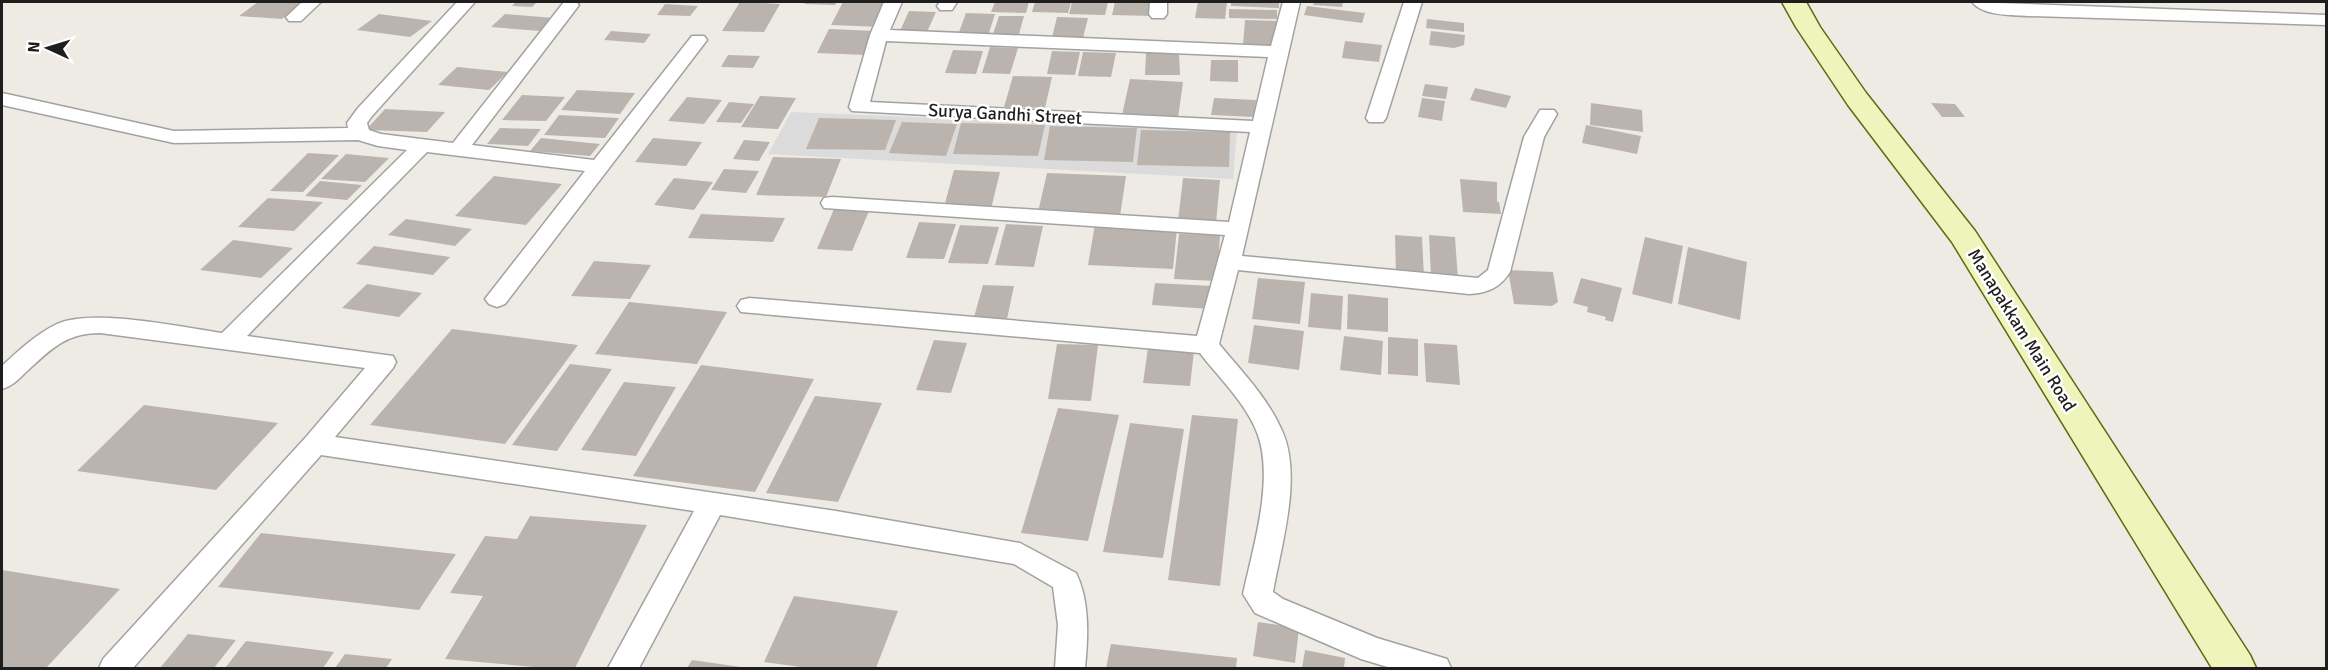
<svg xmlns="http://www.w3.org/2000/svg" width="2328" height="670" viewBox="0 0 2328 670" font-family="Signika,sans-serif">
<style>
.residential{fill:#dcdbdb}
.building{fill:#bbb4ae}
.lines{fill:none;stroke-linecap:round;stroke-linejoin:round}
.minor-casing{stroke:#a2a2a2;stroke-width:3}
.secondary-casing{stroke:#5d6c0e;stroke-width:3}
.minor{fill:#fff;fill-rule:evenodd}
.secondary{fill:#eef4bc;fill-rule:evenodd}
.labels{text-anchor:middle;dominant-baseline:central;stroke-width:5;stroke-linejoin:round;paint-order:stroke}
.street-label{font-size:18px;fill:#1e1e1e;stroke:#fff}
</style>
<rect width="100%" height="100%" fill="#eeebe5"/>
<path class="residential" d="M791,112L1237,130L1233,179L768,154Z"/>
<path class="building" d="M258,2H303L282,19L239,16Z
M516,2H537L532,7L512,6Z
M740,2L780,4L764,32L722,31Z
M806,2H837L835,5L804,4Z
M843,2H892L881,27L831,25Z
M995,2H1029L1026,13L991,12Z
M1035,2H1071L1068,13L1032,12Z
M1072,2H1108L1105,15L1069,14Z
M1115,2L1155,3L1152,16L1112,15Z
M1198,2H1227L1225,19L1195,18Z
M1231,2H1279V8L1231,6Z
M1314,2H1343L1342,7L1313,5Z
M665,4L698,6L690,16L657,15Z
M1307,6L1365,13L1362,23L1304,15Z
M1229,9L1277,10V19L1229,18Z
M909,11L936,12L927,32L900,31Z
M966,13L995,14L988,36L958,35Z
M379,14L432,21L410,37L357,30Z
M505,14L554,18L540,31L491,27Z
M999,16H1024L1018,38L992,37Z
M1057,17L1088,18L1083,38L1052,37Z
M1427,19L1464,23V32L1426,28Z
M1245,20L1277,21L1276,47L1243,45Z
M829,29L877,31L866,55L817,53Z
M611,31L651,34L644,43L604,40Z
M1431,31L1465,35L1464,45L1454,48L1429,45Z
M1345,41L1382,45L1379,62L1342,58Z
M990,47L1018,48L1010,74L982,73Z
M953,50L983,51L976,74L945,73Z
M1052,51L1080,52L1075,75L1047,74Z
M1083,52L1116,53L1111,77L1078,76Z
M1146,53H1179L1180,75H1145Z
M728,55L760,56L753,68L721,67Z
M1211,60H1238V82L1210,81Z
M457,67L508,72L489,90L438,85Z
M1013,76L1052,77L1045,108L1004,107Z
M1130,79L1183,82L1178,118L1122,115Z
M1425,84L1448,87L1446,99L1422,96Z
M1475,88L1511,96L1506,108L1470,100Z
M577,90L635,93L620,114L561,110Z
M522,95L565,97L546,121L502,120Z
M760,96L796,98L778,129L741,127Z
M687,97L722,100L704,124L668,121Z
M1214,98L1256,100L1255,117L1211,115Z
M1422,98L1445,101L1442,121L1418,117Z
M729,102L754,104L741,123L716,122Z
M1591,103L1642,110L1643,132L1590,125Z
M1931,103L1955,104L1965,117H1942Z
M385,109L445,112L427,132L366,130Z
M559,115L619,118L605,138L544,135Z
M819,118L896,120L885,150L806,149Z
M902,122L957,124L946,156L889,153Z
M961,123L1045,125L1038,156L953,154Z
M1586,125L1641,136L1637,154L1582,143Z
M1050,126L1137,128L1133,162L1044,160Z
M500,128L541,129L528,146L487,144Z
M1141,130L1230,132L1229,167L1137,165Z
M541,138L600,144L590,156L530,151Z
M653,138L702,142L686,166L635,162Z
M744,140L770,142L759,161L733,159Z
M308,153L339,155L303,192L270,191Z
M346,154L389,158L365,182L321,179Z
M773,157L841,159L826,197L756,195Z
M724,169L759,171L746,193L711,190Z
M954,170L1000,172L991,209L944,207Z
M1047,173L1126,176L1120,216L1038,212Z
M494,176L562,184L526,225L455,216Z
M674,178L713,182L694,210L654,205Z
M1183,178L1220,180L1216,223L1178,221Z
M1460,179L1497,182V202H1499L1501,214L1463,212Z
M320,181L362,185L347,200L305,196Z
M268,198L323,202L294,231L238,227Z
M834,209L869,211L852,251L817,249Z
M701,214L785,218L773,242L688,238Z
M406,219L472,229L455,246L388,235Z
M919,222L956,224L944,259L906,258Z
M1006,224L1043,226L1034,267L995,265Z
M1095,224L1177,228L1173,269L1088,265Z
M960,225L999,227L988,264L948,263Z
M1179,234L1220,235L1217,281L1174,279Z
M1395,235L1422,237L1424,277L1396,276Z
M1429,235L1455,237L1458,280L1431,277Z
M1645,237L1683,246L1672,304L1632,294Z
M233,240L293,248L261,278L200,270Z
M374,246L450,257L433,275L356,264Z
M1688,247L1747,262L1740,320L1678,304Z
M594,261L651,265L630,299L571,296Z
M1508,270L1553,272L1558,302L1552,306L1514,304Z
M1258,278L1305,282L1300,324L1252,319Z
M1581,278L1622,288L1613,322L1605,320L1606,317L1587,312L1588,307L1573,303Z
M1155,283L1212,286L1210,309L1152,305Z
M367,284L422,293L399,317L342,308Z
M983,285L1014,286L1007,319L974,317Z
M1311,293L1343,296L1341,330L1308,327Z
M1348,294L1388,298V332L1347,329Z
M629,302L727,312L697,364L595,354Z
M1254,325L1304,331L1299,370L1248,363Z
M452,329L578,345L505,444L370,425Z
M1344,336L1383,341L1381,375L1340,370Z
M1388,337L1418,339V376L1388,374Z
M934,340L967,343L951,393L916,390Z
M1424,343L1457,345L1460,385L1426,382Z
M1057,344L1098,345L1091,401L1048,399Z
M1148,348L1194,351L1190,386L1143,383Z
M570,364L612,369L557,451L512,445Z
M701,365L814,379L755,492L633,476Z
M624,382L676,387L636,456L581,450Z
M815,396L882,403L838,502L766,493Z
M144,405L278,423L216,490L77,471Z
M1058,408L1119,415L1088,541L1021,533Z
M1192,415L1238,419L1220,586L1168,580Z
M1130,423L1184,429L1163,558L1103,552Z
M530,516L647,525L575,668H545L445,659L483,596L450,593L485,536L517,539Z
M261,533L456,554L419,610L218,587Z
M2,570L120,589L46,668H2Z
M794,596L898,611L876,668H808L764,662Z
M1258,622L1299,628L1295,663L1253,656Z
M188,634L236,640L214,668H160Z
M246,641L334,652L323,668H225Z
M1111,644L1237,658L1236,668H1106Z
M1305,650L1345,658L1344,668H1302Z
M345,654L392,659L386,668H335Z
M692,660L741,667V668H687Z"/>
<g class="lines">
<g class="minor-casing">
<path id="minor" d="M302,2H321L301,21H289L286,17Z
M457,2H475L372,116L367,123L369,130L381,134L453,143L564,2H576L579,5L576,9L472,145L594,160L692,36H704L707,40L505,304L497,307L489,304L485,299L585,171L427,152L247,336L393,356L396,362L393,368L335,437L836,511L1020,543L1076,573C1090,601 1088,638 1085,668H1055L1058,625L1053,587L1014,564L720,515L639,668H608L694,511L321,455L133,668H99L103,659L306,437L365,368L100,333C65,333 50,350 25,373C18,380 12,386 2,389V366C18,351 36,334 57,324C93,308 180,327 222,333L407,150L378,146L358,140L174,143L2,105V93L174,131L348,128L347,123L358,108Z
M884,2H902L890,30L1271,46L1283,2H1300L1242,256L1478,278L1488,270L1524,137L1540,110H1554L1557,114L1544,137L1510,272C1500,288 1487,293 1469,294L1238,270L1219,344C1242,372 1269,399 1283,433C1302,478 1281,546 1273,592L1283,599L1377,638L1447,659L1451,668H1391L1361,659L1255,613L1243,594C1253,548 1274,481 1258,435C1247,404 1219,378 1200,353L741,312L737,306L741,300L749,298L1197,336L1225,235L824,208L821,203L824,198L832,197L1229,222L1250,132L852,111L849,107L870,35ZM886,41L1268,57L1253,121L870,102Z
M940,2H957L952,10H940L937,6Z
M1150,2H1167V14L1164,18H1152L1149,14Z
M1404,2H1422L1386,118L1383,122H1369L1366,118Z
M1972,2L2326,15V25L2028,16C2012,15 1983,16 1972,2Z"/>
</g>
<g class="secondary-casing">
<path id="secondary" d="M1782,2H1806L1820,27L1866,93L1975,231L2250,655L2256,668H2212L1952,242L1848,105L1796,27Z"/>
</g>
<use href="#minor" class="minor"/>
<use href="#secondary" class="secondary"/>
</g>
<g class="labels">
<g class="street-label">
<text transform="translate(1005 114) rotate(3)">Surya Gandhi Street</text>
<text transform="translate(2022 330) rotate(58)">Manapakkam Main Road</text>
</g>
</g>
<rect width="2328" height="670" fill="none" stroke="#1e1e1e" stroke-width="6"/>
<g transform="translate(48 48) rotate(274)" stroke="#ffffff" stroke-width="4.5" paint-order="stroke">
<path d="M0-4.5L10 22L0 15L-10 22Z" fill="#1e1e1e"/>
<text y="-9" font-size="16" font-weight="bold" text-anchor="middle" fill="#1e1e1e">N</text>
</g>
</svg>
